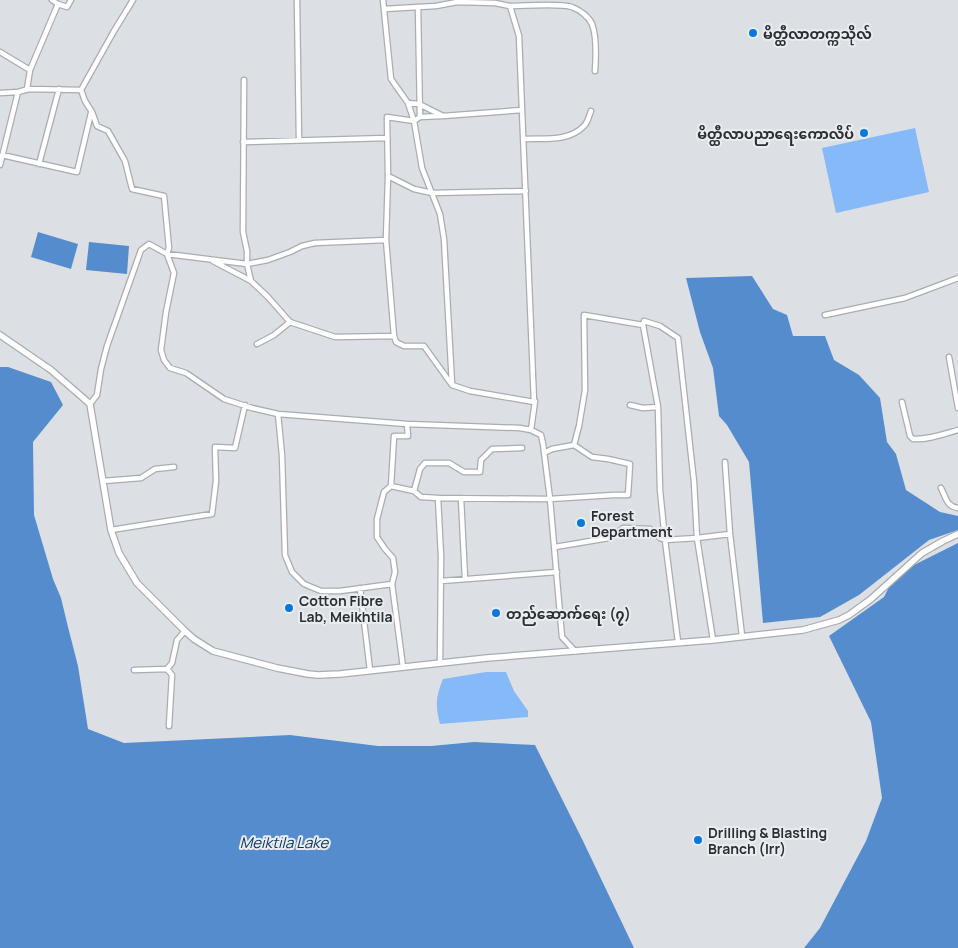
<svg xmlns="http://www.w3.org/2000/svg" width="958" height="948" viewBox="0 0 958 948" font-family="Manrope,'Noto Sans Myanmar',sans-serif">
<style>
.green{fill:#85b9f8}
.water{fill:#548cce}
.lines{fill:none;stroke-linecap:round;stroke-linejoin:round}
.minor-casing{stroke:#a9acb0;stroke-width:7}
.tertiary-casing{stroke:#a9acb0;stroke-width:8}
.minor{stroke:#fff;stroke-width:4.5}
.tertiary{stroke:#fff;stroke-width:5.5}
.poi-dot{fill:#0878df;stroke:#e9edf2;stroke-width:2}
.labels{text-anchor:middle;dominant-baseline:central;stroke-width:4;stroke-linejoin:round;paint-order:stroke}
.poi-label{font-size:14px;font-weight:bold;fill:#2c2e2f;stroke:#e9edf2;text-anchor:start}
.water-label{font-size:15px;font-style:italic;fill:#0b335e;stroke:#e9edf2}
</style>
<rect width="100%" height="100%" fill="#dce0e4"/>
<path class="green" d="M915,128L929,192L836,213L822,148Z
M486,672H506L514,691L528,711V717L440,724C435,706 436,696 443,679Z"/>
<path class="water" d="M38,232L78,244L71,269L31,257Z
M89,242L129,246L127,274L86,270Z
M752,276L773,309L787,315L793,336H825L834,360L859,375L880,398L887,442L896,454L906,490L940,512L958,516V530L929,540L859,595L820,617L763,623L749,462L727,425L719,416L713,368L700,332L686,278Z
M0,367H8L51,382L63,405L33,442L34,515L53,579L61,598L68,627L78,666L88,729L124,743L290,735L378,746H431L474,742L535,745L583,841L634,948H0Z
M958,543V948H804L820,928L866,841L882,798L871,722L829,636L884,597L890,585L910,567Z"/>
<g class="lines">
<g class="minor-casing">
<path id="minor" d="M52,0L58,4L67,7L71,0
M133,0L114,31L81,90L85,101L92,112L97,126L108,131L125,161L132,189L164,196L169,248L167,254L174,273L166,312L161,350L164,360L170,368L186,373L224,399L252,408L278,414L407,424L520,428L531,430
M297,0L299,140
M383,0L391,79L408,103L419,104L443,116L522,110L534,402L535,401L531,430L541,435L543,444L550,499L562,637L575,651
M418,7L420,117
M384,9L436,6L457,2L495,3L510,6
M0,52L30,70
M244,80L243,232L247,251V264L251,281
M27,89L30,70L58,4
M0,93L18,92L29,89L81,90
M408,103L414,121L422,168L440,214L444,239L452,384
M522,110L519,36L510,6C524,6 560,3 572,7C580,10 589,17 592,24C597,37 596,57 595,71
M442,116L420,117L414,121L387,117L388,176L386,240L394,336L396,342L404,346H424L452,385L470,391L534,402
M524,139C544,138 569,142 584,126C588,122 589,116 591,111
M243,142L387,138
M2,155L77,172L91,113
M39,164L59,89
M0,165L18,92
M388,176L414,189L432,193L526,191
M213,261L251,281L267,296L290,322L335,337L394,336
M825,315L905,298L958,278
M643,325L658,407L660,490L665,540L678,642
M257,344L274,335L290,322
M949,357L958,408
M902,402L910,436L913,439C928,440 944,434 958,430
M90,404L97,395L101,369L107,346L141,250L149,244L167,254L247,264L268,260L290,252L302,246L315,243L386,240
M630,405L643,408L658,407
M278,414L282,455L285,555L292,572L304,584L321,591H340L392,584
M544,453L552,449L574,445L579,426L585,390L584,315L643,325L644,321L660,326L678,338L694,482L697,538L713,640
M725,462L730,534L742,636
M103,481L141,478L155,469L174,467
M391,486L394,436H408L407,424
M941,488C946,498 947,507 958,508
M414,491L421,497L438,498L441,556L440,663
M438,498L550,499L613,495H628L630,464L608,459L592,457L574,445
M461,498L465,579
M111,530L212,514L216,481L215,447L235,448L245,405
M555,547L609,538L623,528L650,529L660,538L665,540L697,538L730,534
M441,581L557,572
M360,588L370,670
M403,667L392,584L395,572L393,558L385,549L377,537V519L384,492L391,486L414,491L420,469L425,463H449L464,472H480L481,460L492,449L522,448
M167,669L172,675L169,726
M134,670L167,669L172,663L177,640L185,631"/>
</g>
<g class="tertiary-casing">
<path id="tertiary" d="M0,335L51,370L90,404L111,530L119,553L137,583L185,631L194,639L213,651L277,668L308,674L318,675L340,674L487,658L713,640L803,630L839,620L849,615L871,599L922,553L943,541L958,534"/>
</g>
<use href="#minor" class="minor"/>
<use href="#tertiary" class="tertiary"/>
</g>
<g class="poi-dot">
<circle cx="753" cy="33" r="5"/>
<circle cx="864" cy="133" r="5"/>
<circle cx="581" cy="523" r="5"/>
<circle cx="289" cy="608" r="5"/>
<circle cx="496" cy="613" r="5"/>
<circle cx="698" cy="840" r="5"/>
</g>
<g class="labels">
<g class="poi-label">
<text x="763" y="33">မိတ္ထီလာတက္ကသိုလ်</text>
<text x="854" y="133" text-anchor="end">မိတ္ထီလာပညာရေးကောလိပ်</text>
<text x="591" y="515">Forest<tspan x="591" dy="16">Department</tspan></text>
<text x="299" y="600">Cotton Fibre<tspan x="299" dy="16">Lab, Meikhtila</tspan></text>
<text x="506" y="613">တည်ဆောက်ရေး (၇)</text>
<text x="708" y="832">Drilling &amp; Blasting<tspan x="708" dy="16">Branch (Irr)</tspan></text>
</g>
<g class="water-label">
<text x="284" y="842">Meiktila Lake</text>
</g>
</g>
</svg>
